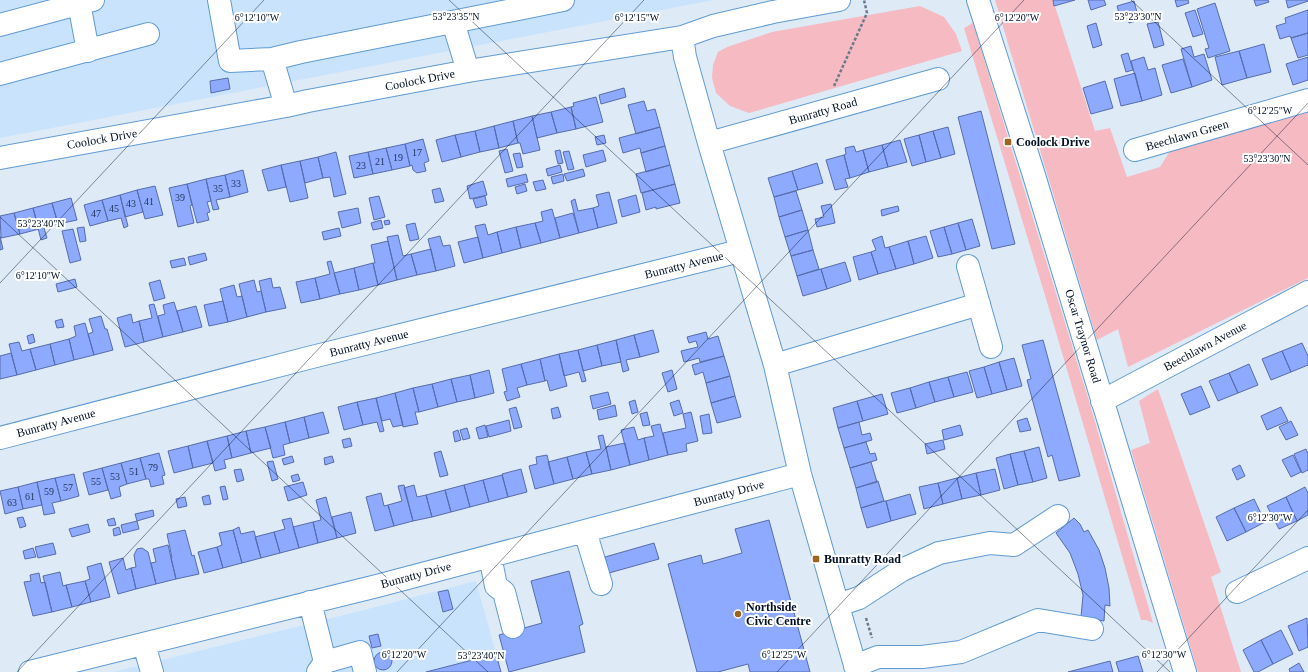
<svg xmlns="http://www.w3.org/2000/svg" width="1308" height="672" viewBox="0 0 1308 672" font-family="'Times New Roman',serif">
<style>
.built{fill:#c9e3fd}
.green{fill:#f6bac3}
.building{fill:#8daafe;stroke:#566cac}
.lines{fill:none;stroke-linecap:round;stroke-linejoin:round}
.minor-casing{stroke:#609bd3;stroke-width:24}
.major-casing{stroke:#609bd3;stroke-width:24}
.path{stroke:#6b798a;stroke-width:2.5;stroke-dasharray:3 2;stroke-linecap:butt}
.minor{stroke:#fff;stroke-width:22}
.major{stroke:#fff;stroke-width:22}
.ticks{fill:none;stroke:#001025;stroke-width:1;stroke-opacity:0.45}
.poi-dot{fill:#9b651e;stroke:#fff;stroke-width:1.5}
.labels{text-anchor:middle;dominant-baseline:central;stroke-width:4;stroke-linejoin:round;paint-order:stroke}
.number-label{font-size:10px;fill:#23365b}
.street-label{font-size:12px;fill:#001025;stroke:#fff}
.poi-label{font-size:12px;font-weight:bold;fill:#001025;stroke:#fff;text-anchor:start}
.ticks-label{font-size:10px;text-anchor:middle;fill:#001025;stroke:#fff;stroke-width:4;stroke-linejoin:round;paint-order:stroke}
</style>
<rect width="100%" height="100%" fill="#deeaf6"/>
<path class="built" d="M0,0H713L0,138Z
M476,581L501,672H114L360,611Z"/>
<path class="green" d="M995,0H1053L1095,131L1110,128L1127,177L1160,167L1172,148L1308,112V278L1128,367L1118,329L1097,340Z
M920,6L944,17L956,34L962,51L749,113L730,106L716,93L712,78L713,65L718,52L727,47L772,32Z
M973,23L1089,401L1153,623L1146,620H1141L1047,302L964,28Z
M1158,389L1221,572L1211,577L1241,672H1198L1131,450L1150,443L1139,401Z"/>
<path class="building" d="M1053,0H1075L1054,6Z
M1088,0H1104L1106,5L1091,10Z
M1175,0H1188L1189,3L1177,7Z
M1254,0H1268L1269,2L1256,6Z
M1286,0H1308V1L1288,8Z
M1134,1L1139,20L1129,23L1125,12L1119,13L1117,6Z
M1215,3L1230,51L1208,58L1205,49L1209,48L1197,9Z
M1195,10L1203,34L1193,37L1185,13Z
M1308,10V33L1291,38L1290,36L1280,39L1276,26L1286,23L1285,18Z
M1158,22L1164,45L1154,48L1147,24Z
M1096,23L1102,45L1093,48L1087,26Z
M1308,33V55L1298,58L1291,38Z
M1264,44L1271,72L1247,78L1239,51Z
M1191,46L1194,57L1204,54L1212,80L1192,87L1181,49Z
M1239,51L1247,78L1222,85L1215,57Z
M1128,53L1133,70L1126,72L1121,55Z
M1144,57L1148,70L1155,68L1162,95L1142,101L1131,61Z
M1308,57V80L1293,85L1286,64Z
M1183,59L1192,87L1171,93L1162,65Z
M1135,73L1142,101L1121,106L1114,79Z
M228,78L230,89L211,93L210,81Z
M1105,81L1113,108L1091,114L1083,88Z
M624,88L626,97L601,104L599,95Z
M596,97L603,122L576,129L571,107L574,106L573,103Z
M644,101L647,111L655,109L660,127L636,134L628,105Z
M571,107L576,129L557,133L551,112Z
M981,111L1015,244L992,249L958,117Z
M551,112L557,133L537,138L532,116Z
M532,116L540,150L523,154L520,143H518L513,121Z
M513,121L518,143L499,148L494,126Z
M494,126L499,148L480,152L475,131Z
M660,127L665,146L641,153L640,148L623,153L619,138Z
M948,127L955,154L941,158L933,131Z
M475,131L480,152L461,157L455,135Z
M933,131L941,158L926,162L919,135Z
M455,135L461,157L442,162L436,140Z
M604,135L606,143L597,145L595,137Z
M919,135L926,162L912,166L904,139Z
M423,139L429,161L424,163L426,171L417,173L413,170L412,165L410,166L405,144Z
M900,140L907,162L888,167L882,145Z
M405,144L410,166L392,170L386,148Z
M882,145L888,167L869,172L863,150Z
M665,146L670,165L646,172L641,153Z
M854,146L856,152L863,150L869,172L850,178L844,155L846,154L845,148Z
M386,148L392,170L373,174L368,152Z
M507,149L513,171L505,173L499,151Z
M560,150L563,163L558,164L555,151Z
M603,150L606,161L586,167L583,155Z
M569,151L574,169L568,170L563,152Z
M336,152L346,194L334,197L330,177L323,178L318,157Z
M368,152L373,174L354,178L349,156Z
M520,153L523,167L517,168L513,154Z
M844,155L850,178L845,179L848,187L835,190L826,160Z
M318,157L323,178L305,183L300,161Z
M300,161L308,198L290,202L281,165Z
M817,163L823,183L798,190L792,171Z
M281,165L286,187L268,191L262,170Z
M560,165L562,172L548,176L546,169Z
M670,165L675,184L641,193L636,174Z
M583,169L585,176L567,181L564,174Z
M243,170L248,192L230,197L225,175Z
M792,171L798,190L774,197L768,178Z
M526,174L528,182L508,187L506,179Z
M563,174L564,181L553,184L551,177Z
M225,175L230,197L216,200L219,209L213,210L206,179Z
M206,179L211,201L207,202L210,212L207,213L209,220L197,223L187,184Z
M543,180L546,189L536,191L533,182Z
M483,181L487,195L470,199L467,186Z
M187,184L192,205L190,206L194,223L178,227L169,188Z
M525,184L527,191L517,194L515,187Z
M675,184L680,203L656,209V207L646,210L642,193Z
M155,186L163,215L145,219L137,190Z
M440,188L444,201L435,203L432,190Z
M137,190L143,212L125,217L120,195Z
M796,191L802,210L779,217L774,197Z
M609,192L617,223L598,228L593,208L599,206L596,195Z
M120,195L128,226L124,228L121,218L108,221L102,200Z
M636,195L640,212L622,217L618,200Z
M379,196L385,217L374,220L369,198Z
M485,196L487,205L476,208L473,199Z
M71,198L77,220L58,224L52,203Z
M575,199L578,211L593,208L598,228L579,233L571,201Z
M102,200L108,221L90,226L84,205Z
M52,203L58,224L44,228L47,238L41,240L33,208Z
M831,204L835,223L817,227L815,219L824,217L821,206Z
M898,206L899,211L882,216L881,210Z
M33,208L39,229L20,234L14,213Z
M358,208L361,223L342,228L338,212Z
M552,209L560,238L541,243L535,223L543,221L541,212Z
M802,210L808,230L785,237L779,217Z
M14,213L20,234L1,238L0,216Z
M573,213L579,233L560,238L555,218Z
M972,219L980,246L966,250L958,223Z
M381,220L383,228L373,230L371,223Z
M389,220L390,224L385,225L384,221Z
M415,223L419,239L410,241L406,225Z
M535,223L541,243L521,248L516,227Z
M958,223L966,250L952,254L944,227Z
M485,224L488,235L497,232L502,253L483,258L475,226Z
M84,227L86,241L80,242L77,228Z
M516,227L521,248L502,253L497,232Z
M944,227L952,254L938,257L930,231Z
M339,228L341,236L324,240L322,232Z
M73,229L81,260L70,263L62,231Z
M808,230L813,250L791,256L785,237Z
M398,235L403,256L411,254L417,275L397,280L387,237Z
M0,236L3,249L0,250Z
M440,236L443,246L450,245L455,266L436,271L428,239Z
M882,236L885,248L889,247L896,269L878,274L871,252L876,250L872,240Z
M926,236L933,258L914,264L908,241Z
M478,237L483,258L464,263L458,242Z
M388,241L397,280L378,285L373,263H375L371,245Z
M908,241L914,264L896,269L889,247Z
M431,249L436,271L417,275L411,254Z
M813,250L819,269L797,276L791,256Z
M871,252L878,274L859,280L853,257Z
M205,253L207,260L190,265L188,257Z
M184,258L186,265L172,268L170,261Z
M331,261L340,294L320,299L315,278L330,274L327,262Z
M845,262L851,281L827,289L821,269Z
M373,263L378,285L359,290L354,268Z
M354,268L359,290L340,294L334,273Z
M821,269L827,289L803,296L797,276Z
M271,278L273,288L280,287L286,308L266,312L259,281Z
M315,278L320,299L301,303L296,282Z
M75,279L77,287L58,292L56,284Z
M160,280L165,298L154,301L149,283Z
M254,280L257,292L261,291L266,312L247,317L239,284Z
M234,285L237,297L242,296L247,317L228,322L220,289Z
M223,301L228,322L209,326L204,305Z
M174,302L183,332L163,337L158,316L165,314L163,305Z
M154,304L163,337L144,342L139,321L152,318L149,305Z
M196,306L202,327L183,332L177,311Z
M131,314L133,323L139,321L144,342L125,347L117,318Z
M101,316L105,329H107L113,350L94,355L88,334L93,332L89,319Z
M62,319L64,327L57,328L55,321Z
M85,323L94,355L74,360L69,339L76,336L74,326Z
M653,330L659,352L640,357L634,335Z
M706,332L708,339L718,336L724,356L700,362L699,358L684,362L681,351L698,347L696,341L689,343L687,337Z
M33,334L35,342L29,344L27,336Z
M634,335L640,357L626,360L629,370L623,372L616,340Z
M69,339L74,360L55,365L50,344Z
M616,340L621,362L602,366L597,345Z
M1043,340L1080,476L1059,481L1052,455L1048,457L1027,380L1031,379L1022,345Z
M19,342L22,351L30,349L36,370L17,375L9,344Z
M1302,343L1308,356V365L1291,372L1282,351Z
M50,344L55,365L36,370L30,349Z
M597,345L602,366L583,371L578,350Z
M578,350L586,381L582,382L579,372L564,376L559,354Z
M1282,351L1291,372L1271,380L1262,359Z
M11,353L17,375L0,379V356Z
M559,354L567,386L550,391L547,380L545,381L540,359Z
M724,356L730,376L706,383L703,372L695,375L692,365Z
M1014,358L1022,386L1007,390L999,362Z
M540,359L545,381L527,385L521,364Z
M999,362L1007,390L992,394L984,367Z
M521,364L527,385L517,388L520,397L507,401L504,392L507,391L502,369Z
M1249,364L1258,385L1238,393L1229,373Z
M984,367L992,394L977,398L969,371Z
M489,370L494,393L475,398L470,375Z
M672,370L677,389L668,392L662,373Z
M967,372L973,392L954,397L948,377Z
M1229,373L1238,393L1218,401L1209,381Z
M470,375L475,398L457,402L451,379Z
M730,376L735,396L711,403L706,383Z
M948,377L954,397L935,402L929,382Z
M451,379L457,402L438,407L432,384Z
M929,382L935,402L916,408L910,388Z
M432,384L438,407L419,412L413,388Z
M1201,386L1210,407L1190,415L1181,394Z
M413,388L419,412H415L418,424L403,427L395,393Z
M910,388L916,408L897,413L891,393Z
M608,392L611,404L593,409L590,396Z
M395,393L403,425L393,427L390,419L382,421L376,398Z
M882,394L888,414L863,421L857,401Z
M735,396L741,417L717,423L711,403Z
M376,398L384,431L380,432L377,422L363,425L357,402Z
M635,400L638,412L632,414L629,402Z
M679,400L683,413L674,416L670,403Z
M857,401L863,421L838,428L833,408Z
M357,402L363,425L344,430L338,407Z
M615,405L617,416L599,420L597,410Z
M516,407L522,427L514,429L509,409Z
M558,407L561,417L553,419L551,409Z
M1281,407L1288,421L1267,430L1261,416Z
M323,412L329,433L309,438L304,417Z
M647,412L650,425L643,426L640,414Z
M691,412L698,441L686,444L687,451L668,455L663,433L686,428L683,414Z
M709,414L712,433L703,434L700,416Z
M304,417L309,438L290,443L285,422Z
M1027,418L1031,430L1020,432L1017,421Z
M509,420L511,431L489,437L486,426Z
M1291,421L1298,435L1286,440L1279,427Z
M285,422L290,443L283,445L285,455L273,458L265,427Z
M859,422L862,435L870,433L872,440L844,448L838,428Z
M660,424L668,455L649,460L644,438L654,436L651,426Z
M485,425L488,437L479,439L476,428Z
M960,425L963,435L944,440L942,430Z
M265,427L271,448L251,453L246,431Z
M634,427L638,440L644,438L649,460L630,465L621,430Z
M467,428L470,438L463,440L460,430Z
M458,430L461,440L455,442L453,432Z
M246,431L251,453L232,458L227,436Z
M603,435L611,470L592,474L586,452L601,449L598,436Z
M227,436L232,458L224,460L226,468L215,471L207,441Z
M350,438L352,446L344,448L342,440Z
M943,440L945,449L927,454L925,444Z
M207,441L213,463L193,468L188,446Z
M866,442L870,454L875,453L877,460L850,468L844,448Z
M625,443L630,465L611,470L606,447Z
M188,446L193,468L174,473L168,451Z
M1039,447L1047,478L1033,482L1024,451Z
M1306,449L1308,454V470L1302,473L1294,454Z
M441,451L448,475L440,477L434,453Z
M1024,451L1033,482L1018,485L1010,454Z
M586,452L592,474L573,479L567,457Z
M159,453L165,475L162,476L164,484L151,487L149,479H146L140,458Z
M1010,454L1018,485L1004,489L996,458Z
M547,455L554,484L535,489L529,466L537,464L536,457Z
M1293,455L1301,472L1291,477L1282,460Z
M292,456L294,462L284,465L282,459Z
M332,456L334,462L325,465L324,458Z
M567,457L573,479L554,484L548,462Z
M140,458L146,479L127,484L121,463Z
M273,461L278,479L272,481L267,462Z
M871,462L877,482L856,488L850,468Z
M121,463L127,484L119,487L121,496L111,499L102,468Z
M1240,465L1245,476L1237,480L1232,469Z
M102,468L108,490L89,495L83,473Z
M241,469L244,480L237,482L234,470Z
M521,469L527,492L508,497L502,474Z
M995,469L1000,490L981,495L976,473Z
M976,473L981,495L962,499L957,478Z
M74,474L79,496L61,501L55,478Z
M298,474L300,480L293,482L291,476Z
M502,475L508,497L489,502L483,480Z
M55,478L61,501L52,503L55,513L44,515L37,482Z
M957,478L962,499L943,504L938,483Z
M483,480L489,502L470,507L464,485Z
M878,481L884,501L861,508L856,488Z
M37,482L42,505L23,509L18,487Z
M303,482L307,495L288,501L284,487Z
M938,483L943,504L924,509L919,487Z
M404,485L413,521L394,526L388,505L402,501L398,486Z
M414,485L417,497L426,495L432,517L413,521L404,488Z
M464,485L470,507L451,512L445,490Z
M225,486L228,499L223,500L220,487Z
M18,487L23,509L5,514L0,491Z
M1305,487L1308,493V515L1297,521L1286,497Z
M445,490L451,512L432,517L426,495Z
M381,493L384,506L388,505L394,526L375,531L366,497Z
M910,494L916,514L891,521L886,501Z
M209,495L211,504L204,505L202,497Z
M185,497L187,506L178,508L176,499Z
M326,497L337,538L318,543L313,522L321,520L316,500Z
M1286,497L1297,521L1279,529L1267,506Z
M1254,499L1265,522L1246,532L1234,508Z
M884,501H886L891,521L867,528L861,508Z
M1234,508L1246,532L1227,541L1216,517Z
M153,510L154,516L137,521L135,514Z
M351,512L356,533L337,538L332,517Z
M23,517L26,526L20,528L17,518Z
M114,518L116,525L109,526L107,520Z
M291,518L299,548L280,553L274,532L285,529L282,520Z
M1074,518L1080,524L1084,532L1088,530L1099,550L1105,568L1109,588L1110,606L1105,605L1104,621L1081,617L1083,595L1078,574L1070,553L1056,533Z
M769,520L810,672H750L748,664L718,672H697L668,564L701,555L703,564L742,553L735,529Z
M137,521L139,529L123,533L121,525Z
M313,522L318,543L299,548L293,527Z
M88,524L90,532L72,537L69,529Z
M119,527L121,534L114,536L113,529Z
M239,527L241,534L254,531L261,558L242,563L233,530Z
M185,530L192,556L194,555L199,574L176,579L171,558H172L167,534Z
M233,530L242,563L223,568L217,547L222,545L219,533Z
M274,532L280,553L261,558L255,537Z
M53,543L56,554L38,558L35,547Z
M654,543L659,559L609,573L605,557Z
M168,545L176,579L156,584L151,563L156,562L153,549Z
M217,547L223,568L204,573L198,552Z
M33,548L36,557L25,559L23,551Z
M142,548L148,552L156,584L136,589L131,568L136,567L134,555L137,549Z
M123,558L126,570L131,568L136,589L118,594L109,562Z
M101,563L110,597L91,602L85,581L90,579L87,567Z
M569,571L583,624L579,626L585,652L509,672L499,635L542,623L531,581Z
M60,572L63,586L66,585L72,607L52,612L43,576Z
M39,573L41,583L45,582L52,612L33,616L24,582L31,581L30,575Z
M85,581L91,602L72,607L66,585Z
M448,590L453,609L443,612L438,592Z
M1307,618L1308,647L1299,651L1288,626Z
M1281,630L1293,654L1273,664L1261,640Z
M378,634L381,646L372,648L369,636Z
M1261,640L1273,664L1258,672H1254L1243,650Z
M374 661a9 9 0 1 1 18 0a9 9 0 1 1-18 0Z
M496,654L501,672H426Z
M1138,656L1143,672H1119L1116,662Z
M1110,661L1113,672H1068Z
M1299,663L1304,672H1290L1289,669Z"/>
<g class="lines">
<g class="minor-casing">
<path id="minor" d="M219,0L230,61L272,59
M79,3L88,51
M453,22L468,71
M0,25L93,0
M682,37L685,57L709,143L775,365L800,474L857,672
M0,74L148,34
M286,106L272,59L301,52L563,0
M709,143L938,79
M1135,150L1308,100
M0,158L286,106L308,101L468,71L682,37L713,26L773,12L839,0
M968,266L991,347
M775,365L979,304
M1102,401L1308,292
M0,438L308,358L740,251
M585,531L601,584
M490,556L496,586L504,592L513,627
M1237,592L1308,558
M310,602L325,662
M838,605L859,598L902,570L939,553L990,543L1014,545L1058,516
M144,644L152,672
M855,666L878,657H922L961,652L1038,620L1092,629
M30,672L377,586L800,474
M318,672L325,662L360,652L365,672"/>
</g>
<g class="major-casing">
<path id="major" d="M978,0L1033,172L1185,672"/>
</g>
<path class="path" d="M834,86L867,13L864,0
M866,618L872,638"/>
<use href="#minor" class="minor"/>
<use href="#major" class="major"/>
</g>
<path class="ticks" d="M449,0L1170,672M1131,0L1308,165M0,217L488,672M0,283L264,0M17,672L644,0M397,672L1024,0M777,672L1308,103M1157,672L1308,510"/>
<g class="poi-dot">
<rect x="1004" y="138" width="8" height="8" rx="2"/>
<rect x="812" y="555" width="8" height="8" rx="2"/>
<circle cx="738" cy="614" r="4"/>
</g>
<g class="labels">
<g class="number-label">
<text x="417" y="152">17</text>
<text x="398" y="157">19</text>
<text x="380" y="161">21</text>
<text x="361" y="165">23</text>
<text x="236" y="183">33</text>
<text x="218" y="188">35</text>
<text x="180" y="197">39</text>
<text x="149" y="201">41</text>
<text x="131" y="203">43</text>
<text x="114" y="208">45</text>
<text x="96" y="213">47</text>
<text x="153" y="467">79</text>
<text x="134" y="471">51</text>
<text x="115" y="476">53</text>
<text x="96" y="481">55</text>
<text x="68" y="487">57</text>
<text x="49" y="491">59</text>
<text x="30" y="496">61</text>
<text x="12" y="502">63</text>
</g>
<g class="street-label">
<text transform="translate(420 80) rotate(-11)">Coolock Drive</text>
<text transform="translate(823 111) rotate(-16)">Bunratty Road</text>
<text transform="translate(1187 135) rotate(-16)">Beechlawn Green</text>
<text transform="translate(102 139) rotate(-10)">Coolock Drive</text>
<text transform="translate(684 265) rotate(-14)">Bunratty Avenue</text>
<text transform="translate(1083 336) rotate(73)">Oscar Traynor Road</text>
<text transform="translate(369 343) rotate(-14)">Bunratty Avenue</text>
<text transform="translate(1205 346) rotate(-28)">Beechlawn Avenue</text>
<text transform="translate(56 423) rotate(-15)">Bunratty Avenue</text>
<text transform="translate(729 493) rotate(-15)">Bunratty Drive</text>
<text transform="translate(416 575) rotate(-15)">Bunratty Drive</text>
</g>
<g class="poi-label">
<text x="1016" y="142">Coolock Drive</text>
<text x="824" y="559">Bunratty Road</text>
<text x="746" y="607">Northside<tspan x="746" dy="14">Civic Centre</tspan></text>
</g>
</g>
<g class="ticks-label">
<text x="456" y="20">53°23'35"N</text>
<text x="1138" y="20">53°23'30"N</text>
<text x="257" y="21">6°12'10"W</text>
<text x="637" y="21">6°12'15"W</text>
<text x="1017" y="21">6°12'20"W</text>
<text x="1270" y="114">6°12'25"W</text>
<text x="1267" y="162">53°23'30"N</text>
<text x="41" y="227">53°23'40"N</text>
<text x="38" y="279">6°12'10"W</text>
<text x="1270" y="521">6°12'30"W</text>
<text x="404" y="658">6°12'20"W</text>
<text x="784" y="658">6°12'25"W</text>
<text x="1164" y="658">6°12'30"W</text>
<text x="481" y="659">53°23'40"N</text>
</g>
</svg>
